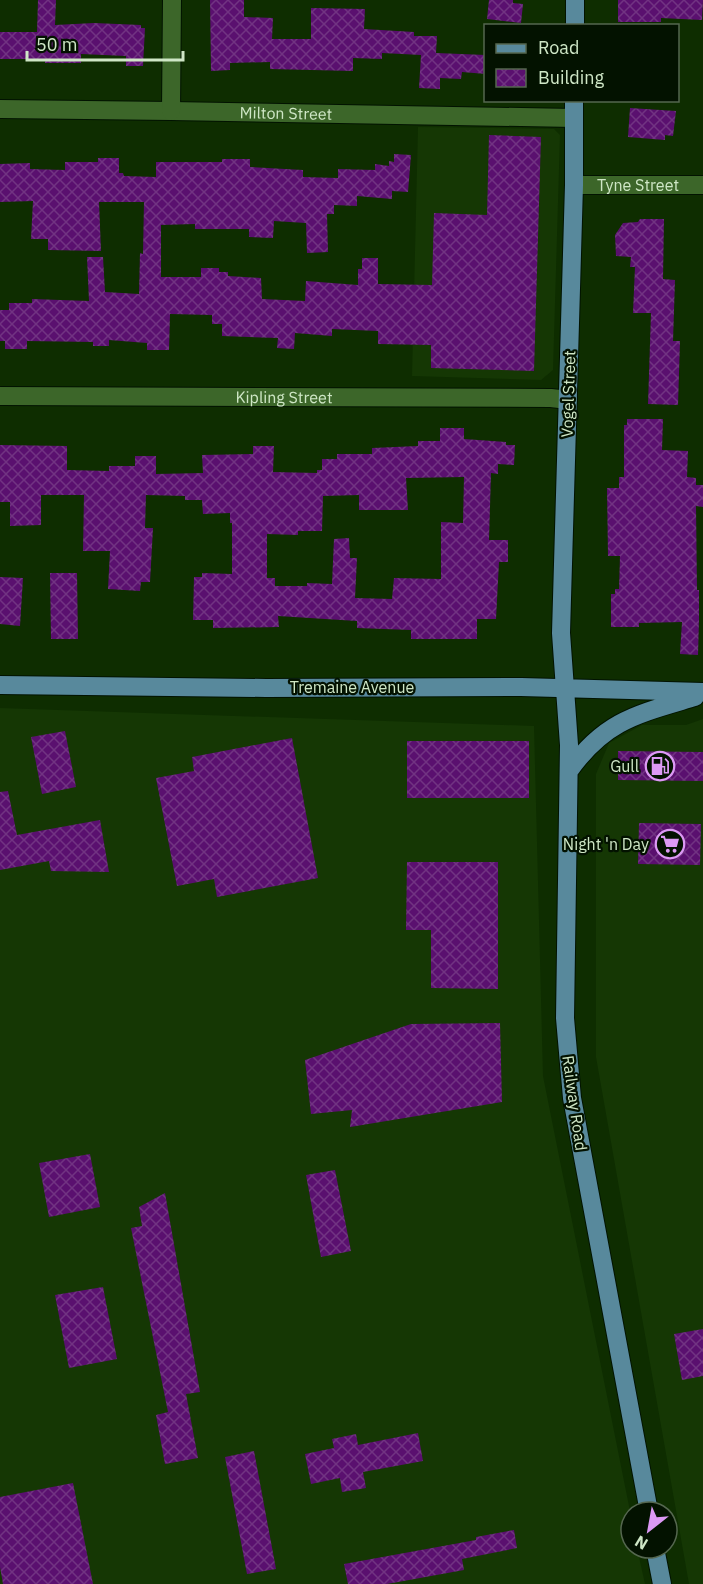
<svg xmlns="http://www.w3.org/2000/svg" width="703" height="1584" viewBox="0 0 703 1584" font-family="'IBM Plex Sans',sans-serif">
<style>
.built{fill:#153704}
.building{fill:url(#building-cross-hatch);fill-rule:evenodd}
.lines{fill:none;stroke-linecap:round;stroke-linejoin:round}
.minor-casing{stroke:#021300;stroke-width:20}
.major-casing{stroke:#021300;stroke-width:20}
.minor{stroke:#3c6629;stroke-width:18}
.major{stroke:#58899c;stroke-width:18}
.labels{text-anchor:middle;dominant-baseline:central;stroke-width:4.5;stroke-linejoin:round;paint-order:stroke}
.street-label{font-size:16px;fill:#cfe7c6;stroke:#031200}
.poi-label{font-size:16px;fill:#cfe7c6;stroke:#031200;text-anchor:end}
</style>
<defs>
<pattern id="building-cross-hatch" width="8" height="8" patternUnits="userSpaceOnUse" patternTransform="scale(1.5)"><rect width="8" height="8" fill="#5a106f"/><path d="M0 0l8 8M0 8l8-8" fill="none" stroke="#713382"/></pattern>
</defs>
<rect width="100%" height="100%" fill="#0e2d00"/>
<path class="built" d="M418,127L554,129L560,135L553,370L541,380L412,376Z
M0,708L534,726L543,1076L631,1516V1548H637L645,1584H0Z
M703,719V1584H689L596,1057V774L609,743L642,725H686Z"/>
<path class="building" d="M38,0H56L55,25L94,23L141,25V28H145L143,66H126V56L81,54V63H45V59H0V32H37Z
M210,0H244V17L273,18L272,39H311V8L365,9L364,29L414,32V36H437L436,53L486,55V74L462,72L461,79L440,78V89L419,88L421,55L382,53V59L353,58V71L270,69V62L230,63V70L211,71Z
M489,0H513V3L523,4L521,23L487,19Z
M618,0H703L702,20L661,18V22H618Z
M630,108L676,111L673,136L665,135V140L628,137Z
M489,135L541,137L534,371L431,368V345L378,344V331L332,329V336L295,333L294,349L277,348L278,338L222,336V324H212V315L170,314L169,350H147V343L109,340V346H93V342L27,341V349H5V341H0V310H9V303H32V299L89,301L87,257H103L105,292L139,294L140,253L143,254L144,202H99L101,251L48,250V239H31L33,201L0,202V164L30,163V169L65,170V162H98V158H119V173H123L124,176L156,177V162H222V159H250V167L303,170V177L338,178V169L375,170V164L389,166V161L394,162V154L411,155L408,192L392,191V199L357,196V206L334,205V214H327L328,252L307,253L306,223L274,221L273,238L249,237V229H195V224L161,225V277H201V268H219V272H228V276L261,278L262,299L305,301L306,281L358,285V269H362V258H378V284L432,285L434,213L487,215Z
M640,219H664L663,279L675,280L673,341H680L678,405L648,404L651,313H633L635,267H630L631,257L616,256L615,235L623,223L638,222Z
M627,419H663L662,450L688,451L687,477L696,478V485H703V507L696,506L697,590H699V620L698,655L680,654L682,622L639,623V627H611V594H615V589H619L620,556H608L607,488H619V477H624V425H627Z
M440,428H464V439L506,442V445H515L514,465L498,464V474L491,473L489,540H508V562H499L496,619H477V639H411V630L357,628V621L278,616L279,627L213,628V620H193L194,577H202V573L232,574V523H230V513L203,514L202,500H185V496L146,495L145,528H153L150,582H141L140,591L108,589L110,551H83L84,495H41V525L10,526V502H0V445L67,446V470L109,471V466H135V456H156V474L203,473L202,455L253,454V446H274L273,472L317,473V470H322V459H337V454H372V448L418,446V441H440ZM464,477L463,523L441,522V579L394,578L392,599L355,598L357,558H350L349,538L334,539L332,584L307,583V586H275V578H267V534L298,535V531H322L323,496L359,495V510H408L406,478Z
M50,573H77L78,639H51Z
M0,577L23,578L20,626L0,624Z
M65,731L76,787L42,794L31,737Z
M292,738L318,878L217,897L214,879L177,886L156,778L194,771L192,757Z
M407,741H529V798H407Z
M618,751L703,752V781L618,780Z
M8,791L17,835L100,820L109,872L51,871L49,861L0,870V792Z
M639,823L701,824L700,865L638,864Z
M407,862H498V989L431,988V930H406Z
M500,1023L502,1102L350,1127L352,1110L311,1114L305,1060L411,1024Z
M90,1154L100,1207L49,1217L39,1163Z
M335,1170L351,1251L321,1257L306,1175Z
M165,1193L200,1392L186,1394L198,1458L165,1464L156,1415L168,1412L131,1228L142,1226L139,1207Z
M103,1287L117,1359L69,1368L55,1295Z
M703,1329V1376L682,1380L674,1334Z
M418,1433L423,1461L363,1472L366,1488L342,1492L340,1478L311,1484L305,1454L334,1448L332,1439L356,1434L358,1445Z
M254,1451L276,1569L247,1574L225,1457Z
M73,1483L93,1584H3L0,1567V1497Z
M514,1530L517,1548L462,1559L464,1570L387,1584H348L344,1564L476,1540V1537Z"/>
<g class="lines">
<g class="minor-casing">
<g id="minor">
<path id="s1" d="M0,109L171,111L574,118"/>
<path d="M171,111L172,0"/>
<path id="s2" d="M574,185H703"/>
<path id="s3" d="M0,396L551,398L568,400"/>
</g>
</g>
<g class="major-casing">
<path id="major" d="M575,26V0
M574,100V185L561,633L569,745L565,1018L572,1098L649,1512
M0,685L266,688L521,687L703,692
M569,771C605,720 638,714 695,697
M655,1548L662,1584"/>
</g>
<use href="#minor" class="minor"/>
<use href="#major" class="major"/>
</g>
<defs>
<g id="fuel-ring" transform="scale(1.5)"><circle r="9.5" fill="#031200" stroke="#dc99f4" stroke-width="1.5"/><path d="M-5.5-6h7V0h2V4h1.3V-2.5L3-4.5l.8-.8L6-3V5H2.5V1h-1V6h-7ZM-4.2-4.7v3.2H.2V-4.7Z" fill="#dc99f4"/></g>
<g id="supermarket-ring" transform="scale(1.5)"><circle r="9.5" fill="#031200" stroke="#dc99f4" stroke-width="1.5"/><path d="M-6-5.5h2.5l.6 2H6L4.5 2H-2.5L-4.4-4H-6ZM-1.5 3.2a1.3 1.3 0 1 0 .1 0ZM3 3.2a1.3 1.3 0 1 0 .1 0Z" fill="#dc99f4"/></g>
</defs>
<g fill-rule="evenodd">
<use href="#fuel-ring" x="660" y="766"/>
<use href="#supermarket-ring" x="670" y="844"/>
</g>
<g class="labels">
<g class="street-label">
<text stroke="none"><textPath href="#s1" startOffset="286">Milton Street</textPath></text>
<text stroke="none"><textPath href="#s2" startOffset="64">Tyne Street</textPath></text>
<text transform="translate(568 394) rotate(-88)">Vogel Street</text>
<text stroke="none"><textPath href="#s3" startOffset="284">Kipling Street</textPath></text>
<text x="352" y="687">Tremaine Avenue</text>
<text transform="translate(575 1103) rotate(82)">Railway Road</text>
</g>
<g class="poi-label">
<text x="639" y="766">Gull</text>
<text x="649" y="844">Night 'n Day</text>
</g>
</g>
<rect x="484" y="24" width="195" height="78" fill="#031200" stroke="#55674f" stroke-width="1.5"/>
<rect x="496" y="44" width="30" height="9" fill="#58899c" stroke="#55674f" stroke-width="1.5"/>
<text x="538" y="54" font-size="18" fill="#cfe7c6">Road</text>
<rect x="496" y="69" width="30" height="18" fill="url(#building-cross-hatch)" stroke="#55674f" stroke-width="1.5"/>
<text x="538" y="84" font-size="18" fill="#cfe7c6">Building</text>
<g transform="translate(649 1530) rotate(211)"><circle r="28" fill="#031200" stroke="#55674f" stroke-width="1.5"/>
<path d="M0-4.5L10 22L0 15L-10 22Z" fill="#dc99f4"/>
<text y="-9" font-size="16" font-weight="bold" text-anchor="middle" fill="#cfe7c6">N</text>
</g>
<path d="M27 51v9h156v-9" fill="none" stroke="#cfe7c6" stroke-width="3"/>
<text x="36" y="51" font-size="18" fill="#cfe7c6" stroke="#031200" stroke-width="4.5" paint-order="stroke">50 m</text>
</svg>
